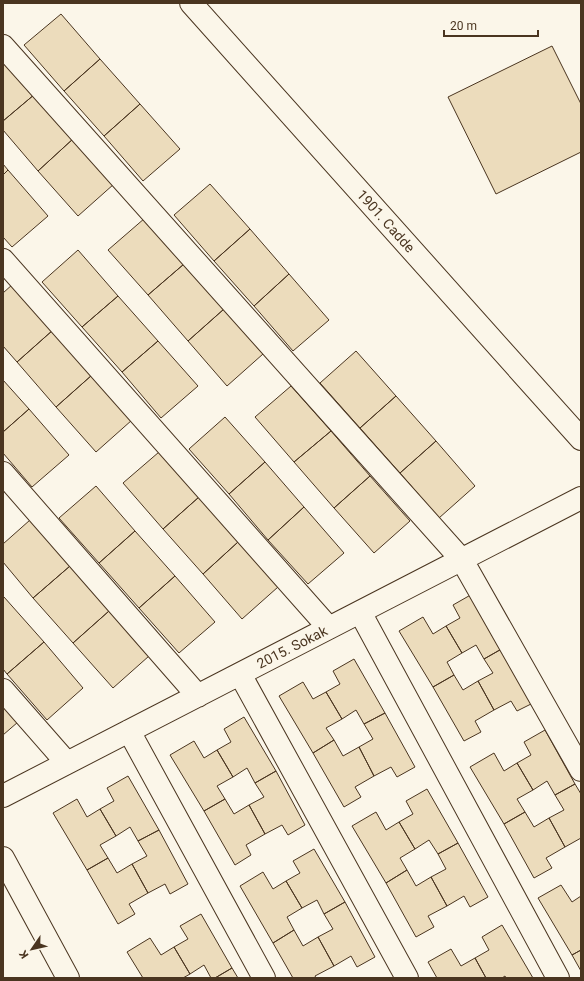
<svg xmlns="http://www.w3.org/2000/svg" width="584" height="981" viewBox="0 0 584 981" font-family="Roboto,sans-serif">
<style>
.building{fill:#ecdcbc;stroke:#4a3520}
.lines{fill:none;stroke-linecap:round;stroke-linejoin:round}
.minor-casing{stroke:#4a3520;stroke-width:24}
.minor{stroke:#fbf6e9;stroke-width:22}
.labels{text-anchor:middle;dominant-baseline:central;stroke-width:3;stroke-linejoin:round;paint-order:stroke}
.street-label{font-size:14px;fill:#4a3520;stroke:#fbf6e9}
</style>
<rect width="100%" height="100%" fill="#fbf6e9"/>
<path class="building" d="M61,14L100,59L64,91L24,45Z
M552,46L581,104V152L496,194L448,97Z
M3,58L35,94L3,121Z
M100,59L140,104L104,136L64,91Z
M35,94L74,138L38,171L3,130V121Z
M140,104L180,149L143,181L104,136Z
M74,138L114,184L78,216L38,171Z
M3,164L8,170L3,175Z
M8,170L48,216L12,247L3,237V175Z
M210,184L250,229L214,261L174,215Z
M145,218L184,264L148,295L108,250Z
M250,229L289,274L254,306L214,261Z
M78,250L118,296L82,327L42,282Z
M184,264L224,309L188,341L148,295Z
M289,274L329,320L293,351L254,306Z
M13,284L53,330L17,362L3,346V293Z
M118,296L158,341L122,372L82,327Z
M224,309L263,354L227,386L188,341Z
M53,330L92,375L56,407L17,362Z
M158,341L198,386L161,418L122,372Z
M356,351L396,396L360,428L320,383Z
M92,375L132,420L96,452L56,407Z
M3,380L29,409L3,432Z
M291,386L331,431L294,462L255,417Z
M396,396L436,441L400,473L360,428Z
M29,409L69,455L32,487L3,453V432Z
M225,417L265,462L229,494L189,449Z
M331,431L370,476L334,508L294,462Z
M436,441L475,486L439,518L400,473Z
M159,452L199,497L163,529L123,483Z
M265,462L304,507L268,540L229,494Z
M370,476L410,521L374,553L334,508Z
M96,486L135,531L99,563L59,518Z
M199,497L238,542L203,574L163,529Z
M304,507L344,553L308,584L268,540Z
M30,520L70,566L33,598L3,562V544Z
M135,531L175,576L139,608L99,563Z
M238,542L278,587L242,619L203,574Z
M70,566L109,611L73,643L33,598Z
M175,576L215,622L179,653L139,608Z
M474,593L505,647L484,659L476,645L462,653L446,626L460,618L453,605Z
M4,597L44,642L7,674L3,669V598Z
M109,611L149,656L113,688L73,643Z
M423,617L433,634L446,626L462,653L447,662L454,675L433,687L399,631Z
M44,642L83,688L47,720L7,674Z
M505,647L535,702L517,711L511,701L494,710L478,681L493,673L484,659Z
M354,659L385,713L364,724L356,710L342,719L326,692L340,684L333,671Z
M454,675L463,690L478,681L494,710L475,721L481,732L464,741L433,687Z
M303,682L313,699L326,692L342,719L326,728L334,740L313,753L279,696Z
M3,706L18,722L3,735Z
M385,713L415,767L397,777L391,767L374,776L359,747L373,739L364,724Z
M244,717L276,771L255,783L247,768L233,777L217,750L231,742L224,729Z
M545,730L575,784L555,795L547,781L533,790L517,763L531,755L524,742Z
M334,740L343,756L359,747L374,776L355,787L361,797L344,807L313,753Z
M194,741L204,758L217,750L233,777L217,786L225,799L204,811L170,755Z
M494,753L504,771L517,763L533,790L517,799L525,812L504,824L470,767Z
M276,771L305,825L288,835L282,825L265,834L249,805L264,797L255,783Z
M128,776L159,830L138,841L130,827L116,836L100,809L114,801L107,788Z
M575,784L581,794V838L565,847L549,818L564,810L555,795Z
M427,789L458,843L438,854L429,840L415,849L399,822L413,814L406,801Z
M77,799L87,817L100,809L116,836L100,845L108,858L87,870L53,813Z
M225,799L234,814L249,805L265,834L246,845L251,855L235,865L204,811Z
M376,812L386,830L399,822L415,849L400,858L407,870L386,883L352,826Z
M525,812L534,827L549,818L565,847L546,858L552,868L534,878L504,824Z
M159,830L188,884L170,894L165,884L148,893L132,864L147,856L138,841Z
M458,843L488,897L470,907L464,896L447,906L431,877L446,869L438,854Z
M314,849L345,902L324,914L317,900L302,908L286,881L300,873L293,861Z
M108,858L117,873L132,864L148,893L129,904L135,914L118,924L87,870Z
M407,870L416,886L431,877L447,906L428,916L434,927L416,937L386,883Z
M263,872L273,889L286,881L302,908L287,917L294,930L273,943L240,886Z
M561,885L572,902L581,896V950L572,955L538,898Z
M345,902L375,957L357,967L351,956L334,966L318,937L333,929L324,914Z
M201,914L232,968L215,978H211L204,965L190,974L174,947L188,939L180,926Z
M502,925L533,978H506L505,976L502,978H486L475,958L489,950L482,937Z
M294,930L303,946L318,937L334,966L315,976L316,978H293L273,943Z
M150,938L161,955L174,947L190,974L183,978H143L127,952Z
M451,949L461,966L475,958L486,978H437L428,962Z
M581,950V971L572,955Z
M232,968L238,978H215Z"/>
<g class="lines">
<g class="minor-casing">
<path id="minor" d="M191,3L581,439
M3,46L462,560L581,770
M3,260L329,628
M3,473L198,696
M360,612L558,978
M240,674L407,978
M3,690L67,763
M129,731L264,978
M3,796L581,498
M3,858L68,978"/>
</g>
<use href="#minor" class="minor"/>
</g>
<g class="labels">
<g class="street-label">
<text transform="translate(386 221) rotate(48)">1901. Cadde</text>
<text transform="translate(292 647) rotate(-27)">2015. Sokak</text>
</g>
</g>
<rect width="584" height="981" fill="none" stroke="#4a3520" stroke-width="8"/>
<g transform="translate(32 949) rotate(236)" stroke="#fbf6e9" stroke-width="3" paint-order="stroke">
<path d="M0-3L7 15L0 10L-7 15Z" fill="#4a3520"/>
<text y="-6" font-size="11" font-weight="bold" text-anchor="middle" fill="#4a3520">K</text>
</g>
<path d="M444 30v6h94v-6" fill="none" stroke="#4a3520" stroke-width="2"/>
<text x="450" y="30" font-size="12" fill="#4a3520" stroke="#fbf6e9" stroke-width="3" paint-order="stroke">20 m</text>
</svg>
